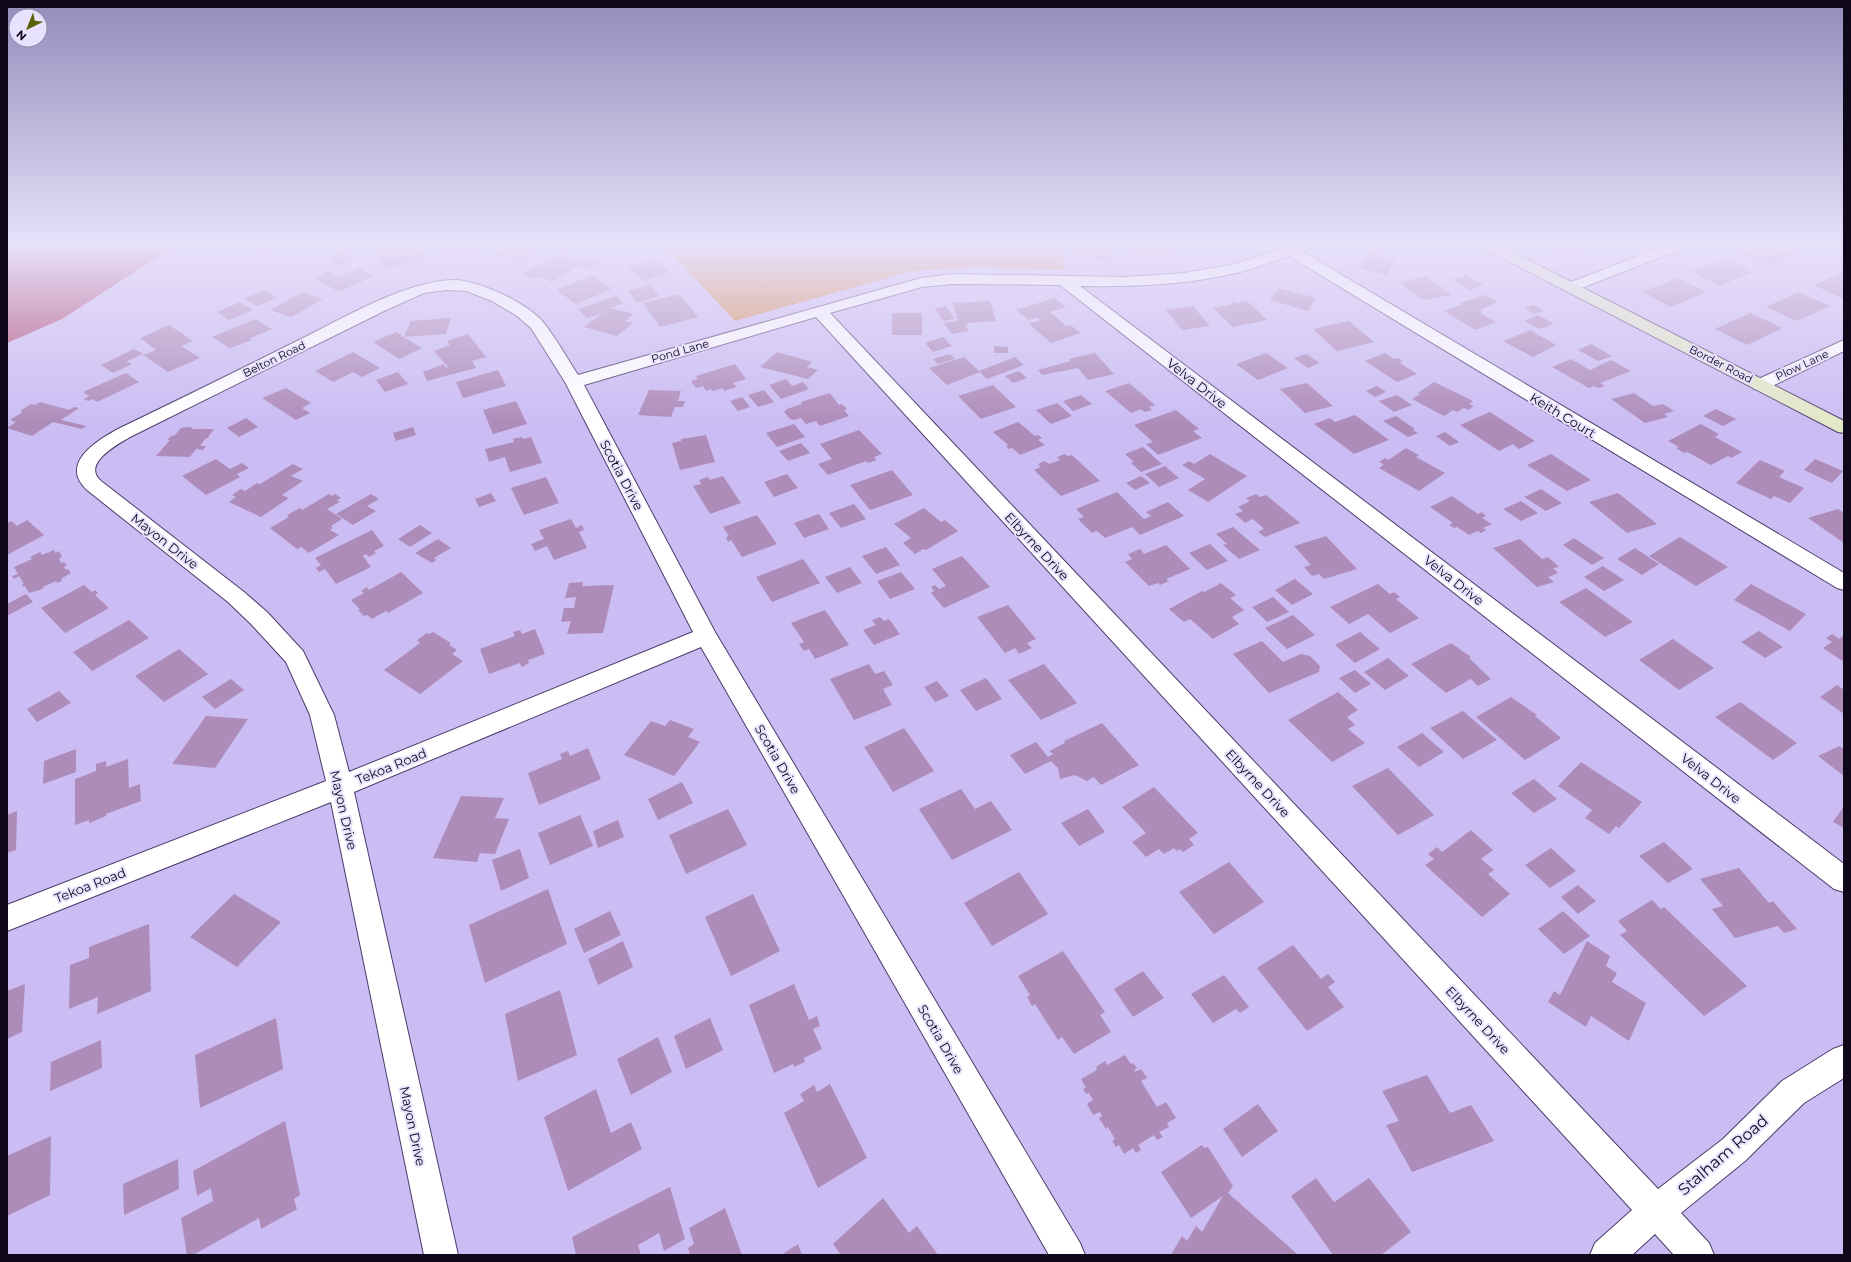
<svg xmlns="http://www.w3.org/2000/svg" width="1851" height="1262" viewBox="0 0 1851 1262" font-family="Montserrat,sans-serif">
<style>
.green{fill:#d78d54}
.water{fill:#af5077}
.building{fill:#ae8cba}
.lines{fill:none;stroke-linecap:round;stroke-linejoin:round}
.street-casing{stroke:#4b3d6b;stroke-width:2}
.secondary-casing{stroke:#4b3d6b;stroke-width:2}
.path{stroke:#8f83ae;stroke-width:2;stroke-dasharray:0.5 2;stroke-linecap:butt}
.street{fill:#fff;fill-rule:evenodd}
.secondary{fill:#e3e8c8;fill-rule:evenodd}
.labels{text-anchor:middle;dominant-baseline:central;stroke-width:4;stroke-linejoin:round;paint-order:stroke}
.far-street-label{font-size:11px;fill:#0e081a;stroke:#e9e2fe}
.street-label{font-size:13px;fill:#0e081a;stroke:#e9e2fe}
.near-street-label{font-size:16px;fill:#0e081a;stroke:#e9e2fe}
</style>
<rect width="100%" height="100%" fill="#cbbdf3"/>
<path class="green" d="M664,246H1064L1063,270L979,267L912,271L735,321Z"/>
<path class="water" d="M7,246H175L62,319L7,343Z"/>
<path class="building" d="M251,246H275L277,247L262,254Z
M373,246H425L426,247L418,249L425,258L386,269Z
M445,246H481L479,251L442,253Z
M505,246H521L539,250L524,261L494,254Z
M1074,246H1110L1111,260L1074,258Z
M1130,246H1167L1172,254L1138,257Z
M1551,246H1591L1568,255Z
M1757,246H1784L1800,253L1768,266L1739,253Z
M343,253L355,260L340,266L328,259Z
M1369,253L1396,259L1387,275L1360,268Z
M560,254L578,263L592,256L602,261L586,269L579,266L551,282L538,276L533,279L522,274Z
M655,259L671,272L644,281L628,268Z
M1725,259L1753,272L1720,286L1691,272Z
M359,268L374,276L339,292L314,278L329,271L339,277Z
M1844,272V299L1813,285Z
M593,275L612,289L576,304L556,290Z
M1466,275L1484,285L1470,290L1452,280Z
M1426,276L1452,295L1423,300L1400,283Z
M1678,278L1706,292L1671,307L1642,292Z
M650,285L660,296L637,303L628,291Z
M1278,288L1316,298L1308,311L1270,300Z
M264,290L277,298L257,306L244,298Z
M302,292L323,299L291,317L270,310Z
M1798,292L1830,306L1797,321L1766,307Z
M679,294L698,317L660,327L643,303Z
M1485,295L1498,302L1480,310L1483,312L1480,313L1496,322L1475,330L1444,311L1463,304L1460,303Z
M617,296L624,303L610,308L634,314L625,321L633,323L617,336L584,327L601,314L587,318L578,309Z
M1055,298L1066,307L1050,312L1066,326L1070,325L1081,333L1051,343L1029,324L1041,320L1037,317L1029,320L1016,310Z
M990,301L996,321L966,323L968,325L965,326L969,331L952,334L944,323L960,320L957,319L953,303Z
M1234,301L1237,303L1247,301L1267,320L1233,327L1213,308L1233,304L1230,302Z
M240,302L253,310L229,320L217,312Z
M1534,305L1544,311L1534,314L1524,308Z
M946,306L955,319L943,321L935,308Z
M1193,306L1210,326L1182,330L1166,310Z
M892,313H922V335H892Z
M1750,313L1783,328L1747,345L1715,329Z
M1538,315L1554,324L1540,329L1524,321Z
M451,318L446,334L404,337L411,321Z
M255,319L272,329L249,339L252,340L230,348L212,337Z
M1349,321L1374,342L1337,351L1313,329Z
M169,325L193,341L181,346L200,358L168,372L143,355L156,350L140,338Z
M1530,330L1556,345L1533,357L1503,341Z
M396,332L405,338L422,348L399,359L373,342Z
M468,334L486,357L472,361L476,368L427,381L423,372L444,364L446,368L448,367L434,351L450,345L447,341Z
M943,337L952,346L933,352L925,343Z
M1591,344L1612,356L1598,361L1578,350Z
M994,346L1008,347V353H994Z
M134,349L143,354L127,361L132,364L113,373L101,365Z
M353,352L380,368L362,377L353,372L333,382L315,371Z
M777,352L812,362L807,367L818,370L808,379L760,367Z
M1095,353L1114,374L1088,380L1078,368L1042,375L1038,370L1071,361L1069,359Z
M1266,353L1288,368L1258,380L1236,364Z
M1385,353L1394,359L1398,358L1403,361L1399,362L1417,374L1397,382L1365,361Z
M950,354L955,359L938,364L933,359Z
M1306,354L1320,363L1308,368L1294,358Z
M964,357L979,371L1015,357L1024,365L987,379L980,372L947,385L929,368Z
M1571,359L1590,370L1611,360L1631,371L1600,383L1605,386L1599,388L1594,386L1589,388L1552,367Z
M735,364L746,379L733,383L737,387L724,391L723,388L713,391L711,389L706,391L703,386L696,388L691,381L698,379L696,376Z
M498,370L506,386L463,398L456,382Z
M1019,371L1027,378L1013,383L1005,376Z
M398,372L408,384L385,392L376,380Z
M126,373L139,382L97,402L93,399L88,401L84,399L89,396L83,392Z
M786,379L792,386L803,382L809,389L781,399L769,385Z
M1434,382L1473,401L1469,404L1474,406L1468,410L1464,408L1457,412L1453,410L1444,416L1412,399L1420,394L1418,393Z
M1129,383L1155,405L1149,407L1152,410L1145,412L1141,409L1131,413L1105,391Z
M1307,383L1333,406L1305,413L1280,389Z
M993,385L1016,407L981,419L958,396Z
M1377,386L1386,392L1375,397L1366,391Z
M286,388L311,403L302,408L310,413L296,420L262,398Z
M649,390L681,391L678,401H685L683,407H675L671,417L638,415Z
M764,390L774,402L758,407L748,395Z
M830,393L839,405L842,404L847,409L844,410L849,416L820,426L816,421L806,424L801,418L794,420L790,419L784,412L787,409L802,404L801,402Z
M1634,393L1653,406L1663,404L1674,411L1664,414L1668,417L1645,423L1611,399Z
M1081,395L1092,404L1073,411L1063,401Z
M1397,395L1412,405L1394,412L1379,401Z
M742,397L750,407L738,411L730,401Z
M516,401L527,424L493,434L483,410Z
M40,402L69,410L74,407L79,408L61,420L86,426L82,429L53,422L32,436L7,428L16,422L10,420L23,412L20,411L31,404L35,405Z
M1057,403L1072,416L1051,424L1036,410Z
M1716,409L1736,419L1723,426L1703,416Z
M1176,410L1199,429L1193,431L1202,438L1158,455L1146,444L1153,442L1134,425Z
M1490,412L1535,441L1519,449L1513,444L1499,451L1460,425Z
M1355,415L1389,440L1354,454L1314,424L1330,418L1335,422Z
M1396,416L1415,429L1413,430L1418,433L1408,437L1383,421Z
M246,418L258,427L239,437L227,428Z
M1018,422L1035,436L1038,435L1042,438L1038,440L1045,445L1020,455L1012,448L1009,449L1006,446L1008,445L993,432Z
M794,424L805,437L777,447L766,433Z
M1701,424L1719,434L1715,437L1742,452L1731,458L1728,456L1711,465L1687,452L1684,453L1676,448L1679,447L1668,441Z
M189,427H193L191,429H214L208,437H210L205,439L200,446H206L203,450L196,449L190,457L156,456L170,440H167L171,436H174L181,428Z
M413,427L416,435L396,441L393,433Z
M859,430L882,454L874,457L877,460L868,463L866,461L828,475L818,464L832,459L820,444Z
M1445,432L1459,442L1450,446L1436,436Z
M706,435L715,462L680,470L672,443L681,441V439Z
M522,437L523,439L531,437L542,463L510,472L505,457L489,462L485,449L514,442L513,439Z
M801,443L810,453L788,461L779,451Z
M1143,447L1162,464L1141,472L1131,463L1134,462L1125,454Z
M1406,448L1419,455L1416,457L1445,473L1419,491L1379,468L1384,465L1379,462L1385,458L1388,460Z
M1065,454L1067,456L1072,455L1100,481L1061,496L1034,470L1041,467L1038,464L1045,461L1049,464L1060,460L1057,457Z
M1210,454L1247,476L1208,502L1188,490L1205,479L1182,465L1189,461L1194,464Z
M1551,454L1591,480L1567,491L1527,465Z
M216,459L230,469L242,463L249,468L237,474L240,477L206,495L182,476Z
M1815,459L1843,471L1832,483L1804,470Z
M1760,460L1785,471L1779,477L1804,488L1790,503L1774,496L1771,499L1736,483Z
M293,464L303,469L291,476L303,481L282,495L289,498L261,517L229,502L236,497L232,495L241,489L245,491L257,483L260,484Z
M1165,466L1179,478L1159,487L1145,474Z
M892,470L913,495L870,510L850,485Z
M787,474L798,488L774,497L764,482Z
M723,476L741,503L710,514L693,486L701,484L699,480L708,477L710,480Z
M1141,476L1150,483L1135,490L1126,483Z
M546,477L559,503L524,515L511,488Z
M1541,489L1562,503L1546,511L1524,497Z
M1117,492L1144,519L1151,516L1146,512L1168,502L1184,516L1140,535L1132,527L1105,538L1097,531L1092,533L1078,519L1084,517L1076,509Z
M491,493L496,501L479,507L475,499Z
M1618,493L1657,524L1627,533L1589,502Z
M329,494L332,496L335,494L341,498L337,500L340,502L327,509L342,519L331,526L333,528L330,530L339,535L309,553L301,547L297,549L270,528L289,517L287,515L300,508L302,510Z
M371,494L379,499L367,506L376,511L353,525L336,514Z
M1256,494L1260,497L1266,495L1300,523L1265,537L1258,532L1264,529L1253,519L1245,523L1235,514L1243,511L1238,507L1250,501L1246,498Z
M1452,496L1478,514L1482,512L1486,516L1482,518L1492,524L1483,528L1486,530L1481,533L1478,531L1469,535L1457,527L1454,528L1449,525L1453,523L1430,507Z
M1521,501L1538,513L1521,521L1503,509Z
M854,504L866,519L841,528L829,513Z
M924,508L941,522L945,520L958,531L926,550L923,549L915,554L903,543L911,538L894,524Z
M1838,509L1844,513V515L1842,516L1844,518V543L1808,518Z
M819,514L829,529L804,538L794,523Z
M757,515L777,544L742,557L731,540L728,542L726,537L729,536L723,527Z
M571,519L576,528L582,525L584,530L579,532L587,548L554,560L547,546L535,551L531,544L544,539L539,530Z
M27,520L44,535L7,555V523L11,521L17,526Z
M420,525L432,533L410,547L398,539Z
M1233,527L1260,550L1239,559L1223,545L1227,544L1216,534Z
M372,530L384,546L374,551L376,553L369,557L366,554L363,556L371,567L336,584L325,569L319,572L316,568L321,565L315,558Z
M1326,536L1357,569L1324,579L1319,574L1312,576L1304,567L1311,565L1294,546Z
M1680,537L1728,567L1696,586L1649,556Z
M1574,538L1604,558L1592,565L1563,545Z
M438,539L451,548L434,558L436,560L432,563L415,553Z
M1520,539L1542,559L1548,557L1559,567L1553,568L1558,573L1548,577L1554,582L1537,587L1493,548Z
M1210,544L1228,561L1207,570L1189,553Z
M1166,545L1190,569L1166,579L1169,581L1160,585L1158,583L1149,586L1125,562L1132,559L1128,554L1140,549L1144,554Z
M886,547L900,565L876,574L862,556Z
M1635,548L1659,564L1642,575L1617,559Z
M54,550L55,553L59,551L62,557L59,559L61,563L64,562L67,565L64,567L66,570L68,569L71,573L61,579L62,581L57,583L56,581L43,587V589L29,593L25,586L23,587L22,585L24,584L19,576L14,579L12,576L18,574L14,567L32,559L30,557L40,552L42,555Z
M962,556L990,587L944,608L931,593L934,591L931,587L935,585L939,589L946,586L932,569Z
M803,559L820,583L772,602L756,577Z
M1603,566L1624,580L1604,591L1584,577Z
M850,567L862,583L837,593L825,577Z
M401,572L423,593L388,613L386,611L372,619L367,615L364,616L358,610L360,609L351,600L364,593L361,591L367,587L369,590Z
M901,572L915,589L890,599L877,581Z
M1295,579L1313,594L1292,605L1275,590Z
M583,582L582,586L614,585L603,633L567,634L571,621L561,622L564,608H574L576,597L565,598L569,583Z
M1221,583L1236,595L1230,598L1244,610L1232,617L1239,624L1213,639L1190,619L1184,622L1169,609L1202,591L1204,592Z
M1378,584L1390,594L1394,592L1400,597L1396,599L1419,618L1390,633L1368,614L1349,624L1330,607Z
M1751,584L1806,614L1790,631L1734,600Z
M84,585L92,592L95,590L98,593L95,595L109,608L65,633L41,608Z
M1586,588L1633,622L1605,637L1559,602Z
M26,594L33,602L7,616V604Z
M1273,597L1289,612L1267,622L1252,607Z
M1008,605L1036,639L1027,643L1032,648L1019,654L1015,648L1005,653L977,617Z
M825,610L849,645L815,659L809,649L804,651L799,644L804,642L791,623Z
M1293,615L1315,635L1287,649L1265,628Z
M880,617L884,621L889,619L900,634L874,645L863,630L876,625L872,620Z
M129,620L149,638L92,671L73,652Z
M535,629L545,654L528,660L529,663L522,667L520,663L489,674L480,649L515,636L513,632L520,630L522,634Z
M1759,631L1783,647L1765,658L1741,642Z
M433,632L451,643L449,645L457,650L452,654L463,661L420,694L384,670L420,643L417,640L427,633L429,634Z
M1360,632L1380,649L1355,663L1335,645Z
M1832,634L1839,639L1844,635V662L1823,648L1832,642L1826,638Z
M1673,639L1714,668L1679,690L1639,660Z
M1262,641L1283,662L1301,654L1310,656L1320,666L1319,672L1269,693L1233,654Z
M1451,643L1471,657L1469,658L1491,679L1478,686L1471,679L1446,693L1411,664Z
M179,649L208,674L164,702L135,676Z
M1388,658L1409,676L1385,690L1364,672Z
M869,664L875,674L884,671L893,685L883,689L892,705L854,720L830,679Z
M1044,664L1077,703L1041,720L1008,680Z
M1355,670L1371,684L1355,693L1339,678Z
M986,678L1002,699L976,711L960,690Z
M231,679L244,690L215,709L202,697Z
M937,681L949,696L935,702L924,687Z
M1837,685L1844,690V714L1820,697Z
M59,691L71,703L37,722L27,709Z
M1338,692L1358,710L1347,717L1355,725L1348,729L1365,743L1332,762L1288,720Z
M1511,697L1537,715L1535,716L1561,738L1525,760L1476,717Z
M1740,702L1797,743L1773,760L1715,717Z
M1463,711L1497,740L1463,759L1430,728Z
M206,716L248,719L215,768L172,764Z
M670,720L694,729L688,737L700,742L674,776L624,755L651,721L665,726Z
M1102,723L1139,765L1101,785L1094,777L1087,781L1075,775L1060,779L1058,768L1051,761L1025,774L1010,755L1036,742L1048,757L1053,754L1049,751L1065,743L1064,741Z
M904,728L934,771L893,792L864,747Z
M1422,733L1444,752L1419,767L1397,747Z
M1839,746L1844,749V776L1818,756Z
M588,748L601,779L539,805L528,773L562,759L560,754L568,751L570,756Z
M76,749V772L43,784L44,761Z
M128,759L129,788L140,784L141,801L106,814V816L89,823V820L75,825V779L96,771V764L106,761V767Z
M1581,762L1642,802L1619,828L1616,826L1609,834L1585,818L1592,810L1558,786Z
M1388,768L1434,815L1398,835L1352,786Z
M1534,779L1557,799L1534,813L1511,793Z
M682,782L693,803L658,820L648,799Z
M1154,787L1198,833L1189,839L1194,845L1183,852L1180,849L1177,851L1174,848L1164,854L1159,849L1146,857L1132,842L1146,833L1122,807Z
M961,789L975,809L991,801L1012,830L952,860L919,809Z
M461,796L504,798L495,818L509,819L495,854L480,853L477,862L433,858Z
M1844,806V828L1833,822Z
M728,809L747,845L686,874L669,835Z
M1088,809L1105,832L1079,846L1061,823Z
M17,811L16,850L7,853V815Z
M580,815L593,846L550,865L538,833Z
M618,820L624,837L598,848L593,831Z
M1471,830L1493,850L1481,859L1494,870L1488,874L1510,894L1482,917L1425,865L1434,859L1428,854L1437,847L1442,852Z
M1664,842L1693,869L1668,883L1639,856Z
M1551,848L1576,871L1550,888L1525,865Z
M520,849L529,878L501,891L492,860Z
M1229,862L1264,902L1214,934L1179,892Z
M1739,868L1769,903L1773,901L1797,929L1784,933L1778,926L1735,938L1712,909L1723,906L1700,879Z
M1019,872L1048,914L992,946L964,903Z
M1578,885L1596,901L1578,914L1561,897Z
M548,889L567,944L485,983L469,925Z
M234,894L281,922L237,967L190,937Z
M753,894L780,951L731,976L705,917Z
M1652,900L1661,909L1664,907L1747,986L1704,1016L1620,935L1627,931L1618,921Z
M610,911L621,935L584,953L574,929Z
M1563,911L1590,936L1564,954L1538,929Z
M149,924L151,991L97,1014L98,997L69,1009L70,965L89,958V947Z
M623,941L633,967L598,985L588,959Z
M1587,941L1610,956L1606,966L1617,973L1612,982L1646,1003L1629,1041L1591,1016L1586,1027L1548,1002L1554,991L1560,995Z
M1293,945L1321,979L1328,974L1335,982L1328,987L1344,1007L1307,1031L1257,968Z
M1063,951L1105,1012L1100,1015L1111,1032L1074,1054L1062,1037L1058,1040L1035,1004L1032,1006L1027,997L1030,995L1018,976Z
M1143,971L1164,998L1133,1017L1114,989Z
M1224,975L1249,1007L1240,1013L1236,1009L1213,1023L1191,994Z
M25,984L22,1032L7,1039V991Z
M794,984L809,1020L817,1016L820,1026L813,1029L822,1049L804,1058L805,1062L794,1067L793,1064L774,1073L749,1005Z
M560,990L577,1055L518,1081L505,1014Z
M276,1018L283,1069L200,1108L195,1055Z
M710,1018L723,1050L686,1069L674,1036Z
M658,1037L672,1072L631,1095L617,1059Z
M101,1040L102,1068L50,1091L51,1062Z
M1125,1055L1131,1064L1133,1063L1137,1068L1134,1070L1135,1072L1141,1069L1147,1078L1141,1081L1157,1107L1166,1102L1176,1118L1167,1123L1169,1127L1159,1132L1163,1137L1157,1140L1154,1135L1138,1145L1141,1150L1136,1153L1133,1148L1124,1154L1119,1145L1116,1147L1112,1141L1115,1139L1108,1127L1106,1129L1099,1118L1102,1116L1100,1112L1093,1115L1087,1104L1093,1100L1089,1093L1086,1094L1083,1089L1086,1088L1081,1079L1097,1070L1096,1067L1105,1061L1107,1065Z
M1427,1075L1450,1113L1471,1105L1494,1141L1412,1172L1386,1125L1399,1121L1382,1091Z
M830,1084L867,1158L818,1188L784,1113L804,1101L800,1094L814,1085L817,1092Z
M596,1089L611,1133L631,1122L642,1149L568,1191L544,1117Z
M1258,1104L1278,1131L1242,1157L1223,1129Z
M285,1121L300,1195L294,1199L297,1209L261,1229L259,1218L193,1255H187L181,1218L213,1201L211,1188L197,1196L193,1171Z
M51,1136L50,1195L7,1216V1156Z
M1202,1145L1204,1148L1208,1147L1233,1186L1228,1193L1296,1253L1295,1255H1173L1172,1253L1182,1236L1187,1241L1196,1226L1202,1232L1223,1196L1191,1218L1161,1172Z
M178,1159L179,1189L124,1215L123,1184Z
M1316,1178L1334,1202L1369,1178L1411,1232L1381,1255H1333L1291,1196Z
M670,1187L685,1239L664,1251L659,1233L638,1245L641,1255H576L572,1237Z
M883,1198L909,1233L917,1226L938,1255H841L833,1244Z
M725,1208L742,1255H690L688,1248L694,1244L689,1228Z
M798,1244L802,1255H781Z"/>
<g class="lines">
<g class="street-casing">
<path id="street" d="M1276,246H1312L1310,249L1303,252L1844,573V590L1837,588L1289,256C1273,261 1257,268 1240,272C1187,285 1134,287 1080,286L1844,864V892L1834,889L1060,285L953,284L922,287L830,313L1658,1189L1723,1139L1782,1081L1833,1049L1844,1045V1078L1804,1103L1745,1161L1681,1213L1709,1243L1714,1255H1674L1655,1234L1632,1255H1590L1595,1243L1632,1210L816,317L584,385L715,632L1080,1243L1085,1255H1049L701,647L354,792L458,1255H424L331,802L7,931V905L326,781L310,715L286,662L251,624L228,602L87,490C59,464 96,441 118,429C178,400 237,371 297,341C340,320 410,278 457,280C482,282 527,303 543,322C556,338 567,358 578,375L921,278L953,274L1124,277L1184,273L1235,264L1279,250ZM446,290L466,291L492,301L517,316L531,328L565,382L693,632L349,772L334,715L303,651L267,612L244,592L101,481C81,464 118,444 130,437L384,311L424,293Z
M1664,246H1684L1682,249L1576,290H1566L1563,287L1566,284Z
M1844,340V351L1766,389L1760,390L1754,389L1751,385L1754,381Z"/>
</g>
<g class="secondary-casing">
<path id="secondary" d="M1483,246H1501L1844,421V433L1838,432L1485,249Z"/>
</g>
<path class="path" d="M956,246L982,253H1010
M1006,259L1013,246"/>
<use href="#street" class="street"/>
<use href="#secondary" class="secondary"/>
</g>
<linearGradient id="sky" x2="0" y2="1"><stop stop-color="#918cbb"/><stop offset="0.58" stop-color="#e8e1fa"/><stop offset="1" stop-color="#e8e1fa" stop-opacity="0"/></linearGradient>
<rect width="1851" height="423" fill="url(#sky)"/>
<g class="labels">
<g class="far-street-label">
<text transform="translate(680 351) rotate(-16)">Pond Lane</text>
<text transform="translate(274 359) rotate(-26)">Belton Road</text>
<text transform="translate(1721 364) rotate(27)">Border Road</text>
<text transform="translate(1802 365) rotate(-25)">Plow Lane</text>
</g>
<g class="street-label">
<text transform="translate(1197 383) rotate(38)">Velva Drive</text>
<text transform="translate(1563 415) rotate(31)">Keith Court</text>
<text transform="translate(622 475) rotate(62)">Scotia Drive</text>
<text transform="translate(165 541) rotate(38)">Mayon Drive</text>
<text transform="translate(1037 546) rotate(47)">Elbyrne Drive</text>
<text transform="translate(1454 580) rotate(38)">Velva Drive</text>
<text transform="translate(778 759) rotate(60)">Scotia Drive</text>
<text transform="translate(391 766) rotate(-22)">Tekoa Road</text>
<text transform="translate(1711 778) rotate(38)">Velva Drive</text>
<text transform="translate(1258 783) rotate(47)">Elbyrne Drive</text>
<text transform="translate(344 810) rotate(77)">Mayon Drive</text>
<text transform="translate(90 885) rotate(-21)">Tekoa Road</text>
<text transform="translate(1478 1020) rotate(47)">Elbyrne Drive</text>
<text transform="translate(941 1039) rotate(60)">Scotia Drive</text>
<text transform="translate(413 1126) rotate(78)">Mayon Drive</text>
</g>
<g class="near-street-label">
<text transform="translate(1723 1155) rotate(-41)">Stalham Road</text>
</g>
</g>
<rect width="1851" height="1262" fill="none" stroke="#0e081a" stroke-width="16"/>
<g transform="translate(28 28) rotate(223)"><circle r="19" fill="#e9e2fe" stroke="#918ba3"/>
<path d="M0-3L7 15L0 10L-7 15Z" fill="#596303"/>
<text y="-6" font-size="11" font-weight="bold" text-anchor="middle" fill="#0e081a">N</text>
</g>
</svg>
